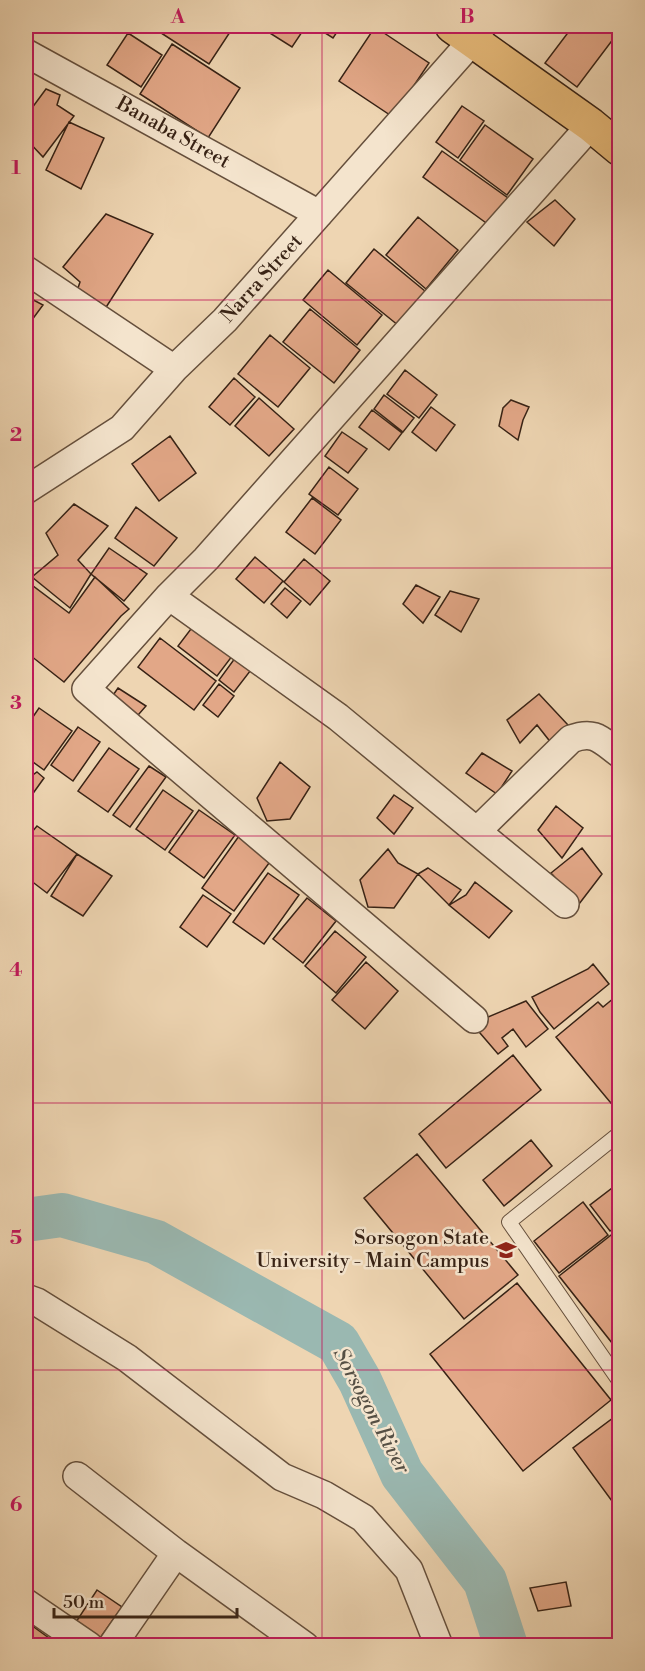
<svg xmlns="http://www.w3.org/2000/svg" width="645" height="1671" viewBox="0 0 645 1671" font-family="'Libre Bodoni',serif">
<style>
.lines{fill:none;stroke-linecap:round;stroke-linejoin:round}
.river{stroke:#9ab8b1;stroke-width:44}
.building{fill:#e2a787;stroke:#372215;stroke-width:1.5}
.lane-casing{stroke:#654f3c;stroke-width:16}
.street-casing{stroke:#654f3c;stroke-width:30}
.primary-casing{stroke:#372215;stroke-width:36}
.lane{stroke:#f4e4cd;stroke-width:14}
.street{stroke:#f4e4cd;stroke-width:27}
.primary{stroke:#e7ba79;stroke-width:33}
.grid{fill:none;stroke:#c2185b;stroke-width:1.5;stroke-opacity:0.55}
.labels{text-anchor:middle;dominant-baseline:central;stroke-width:5;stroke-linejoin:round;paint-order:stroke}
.street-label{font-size:20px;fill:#372215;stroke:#f4e4cd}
.poi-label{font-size:20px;fill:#372215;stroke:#f4e4cd;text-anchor:end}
.water-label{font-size:21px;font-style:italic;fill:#554f44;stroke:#f4e4cd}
.neatline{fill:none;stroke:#c2185b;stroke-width:2}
.grid-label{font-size:20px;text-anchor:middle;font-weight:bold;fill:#c2185b}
</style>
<rect width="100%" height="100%" fill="#eed5b2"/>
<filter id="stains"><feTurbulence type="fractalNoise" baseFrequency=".00333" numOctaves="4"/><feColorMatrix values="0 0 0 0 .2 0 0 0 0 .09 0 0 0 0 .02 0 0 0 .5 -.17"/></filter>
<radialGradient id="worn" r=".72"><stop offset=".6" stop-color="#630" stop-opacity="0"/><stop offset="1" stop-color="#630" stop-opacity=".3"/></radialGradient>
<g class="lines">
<path class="river" d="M26,1220L62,1215L156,1242L338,1343L360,1381L402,1474L485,1581L506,1646"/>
</g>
<path class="building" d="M162,26H234L209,64L158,31Z
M268,26H306L292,47L265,30Z
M314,26H341L333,38Z
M573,26H620V30L577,87L545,63Z
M375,27L429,63L393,117L339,81Z
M128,33L162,55L141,87L107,65Z
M172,44L240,88L208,138L140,94Z
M46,89L60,95L57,105L74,116L43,157L26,139V116Z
M462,106L484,121L458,158L436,142Z
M69,122L104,138L81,189L46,170Z
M485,125L533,159L507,195L460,160Z
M442,151L508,198L489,225L423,177Z
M555,200L575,219L554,246L527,222Z
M106,214L153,234L103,312L78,288L80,282L63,267Z
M418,217L458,250L426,289L386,255Z
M374,249L431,296L404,330L346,283Z
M328,270L382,315L357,345L303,300Z
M26,296L43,305L26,328Z
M310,309L360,350L334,383L283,342Z
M270,335L310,368L278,407L238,374Z
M405,370L437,395L419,418L387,394Z
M234,378L255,397L230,425L209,407Z
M384,395L414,418L403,432L374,409Z
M259,398L294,429L269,456L235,426Z
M511,400L529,407L523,420L518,440L499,426L503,408Z
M431,407L455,425L436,451L412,432Z
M372,410L402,433L389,450L359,427Z
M342,432L367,449L348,473L325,456Z
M170,436L196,473L159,501L132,464Z
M329,467L358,489L338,515L309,494Z
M312,498L341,520L315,554L286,532Z
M74,504L108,526L78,560L91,574L70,608L32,577L58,555L46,533Z
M136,507L177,538L154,566L115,538Z
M109,548L147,574L124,601L91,574Z
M255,557L283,581L264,603L236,579Z
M304,559L330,581L310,605L284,582Z
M95,577L129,609L121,616L64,682L26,652V589L29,583L69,613Z
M416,585L440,597L423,623L403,604Z
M285,588L301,601L287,618L271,604Z
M450,591L479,599L461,632L435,615Z
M197,621L236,651L217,676L178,646Z
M160,638L216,681L194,710L138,667Z
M238,654L254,666L234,692L219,680Z
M219,684L234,696L218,717L203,705Z
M118,688L146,706L132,722L109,701Z
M539,694L568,725L552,744L537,725L520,743L507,720Z
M39,708L72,731L44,770L26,757V727Z
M78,727L100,742L73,781L51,765Z
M109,748L139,769L108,812L78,791Z
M482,753L512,771L497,794L466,773Z
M280,762L310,787L290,819L267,821L257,798Z
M149,766L166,777L130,827L113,815Z
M37,772L44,778L34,792L26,783V780Z
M163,790L193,811L165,850L136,829Z
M394,795L413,808L394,834L377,818Z
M556,806L583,828L562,858L538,830Z
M199,810L235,835L204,878L169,852Z
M37,826L77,854L47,893L26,877V839Z
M239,836L272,859L234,911L202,888Z
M582,848L602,874L579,904L551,873Z
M388,849L398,863L418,874L394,908L368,907L360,880Z
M77,854L112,876L83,916L51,896Z
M428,868L461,890L449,905L418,874Z
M268,873L299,895L264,944L233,922Z
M475,882L512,911L489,938L449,905L466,895Z
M203,895L231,914L207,947L180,927Z
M307,898L336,921L303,963L273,939Z
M335,931L366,957L336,993L305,966Z
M366,962L398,991L365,1029L332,1000Z
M593,964L609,984L554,1029L540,1012L532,997L588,969Z
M620,993V1114L556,1037L598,1002L603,1007Z
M526,1001L548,1029L526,1047L513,1029L502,1038L508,1046L498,1054L474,1026L481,1020Z
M513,1055L541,1090L446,1168L419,1134Z
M531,1140L552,1166L504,1206L483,1180Z
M417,1154L518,1275L464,1319L364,1198Z
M620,1182V1224L610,1231L590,1205Z
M583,1202L608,1235L559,1273L534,1241Z
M620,1228V1353L559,1276Z
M517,1283L611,1400L523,1471L430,1354Z
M617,1415L620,1418V1512L573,1448Z
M566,1582L571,1606L538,1611L530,1588Z
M97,1590L122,1607L98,1641L74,1625Z
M31,1625L60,1646H26V1632Z"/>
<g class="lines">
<g class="lane-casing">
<path id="lane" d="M620,1133L509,1222L620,1382"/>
</g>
<g class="street-casing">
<path id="street" d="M26,53L319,214
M26,270L174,369
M26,490L122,428L174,369L225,320L473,40L482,26
M169,596L338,717L565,904
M477,831L571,739C595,730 601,740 620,754
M474,1019L86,689L169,596L206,559L591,125
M26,1298L37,1302L127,1358L282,1477L324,1495L363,1518L409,1570L439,1646
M77,1476L176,1553L305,1646
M26,1603L89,1646
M112,1646L176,1553"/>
</g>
<g class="primary-casing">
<path id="primary" d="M452,26L591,125L620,149"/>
</g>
<use href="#lane" class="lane"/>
<use href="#street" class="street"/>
<use href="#primary" class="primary"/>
</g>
<path class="grid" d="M322,26V1646M26,300H620M26,568H620M26,836H620M26,1103H620M26,1370H620"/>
<defs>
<g id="university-bare" transform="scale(1.62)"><path d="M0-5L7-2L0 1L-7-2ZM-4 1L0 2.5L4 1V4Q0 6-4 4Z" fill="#8f2418" stroke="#f4e4cd" stroke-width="2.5" paint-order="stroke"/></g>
</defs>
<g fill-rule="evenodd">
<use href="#university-bare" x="506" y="1250"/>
</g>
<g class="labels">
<g class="street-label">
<text transform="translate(173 133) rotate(29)">Banaba Street</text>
<text transform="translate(262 279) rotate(-48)">Narra Street</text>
</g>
<g class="poi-label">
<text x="489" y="1238">Sorsogon State<tspan x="489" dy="23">University - Main Campus</tspan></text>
</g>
<g class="water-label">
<text transform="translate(371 1411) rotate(62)">Sorsogon River</text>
</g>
</g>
<rect width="645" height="1671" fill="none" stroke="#eed5b2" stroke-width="66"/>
<path d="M54 1608v9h183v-9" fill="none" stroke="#372215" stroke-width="3"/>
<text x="63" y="1608" font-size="18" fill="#372215" stroke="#f4e4cd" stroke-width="4.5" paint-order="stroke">50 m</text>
<rect x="33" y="33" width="579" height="1605" class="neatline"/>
<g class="grid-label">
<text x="178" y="23">A</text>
<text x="467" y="23">B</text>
<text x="16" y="174">1</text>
<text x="16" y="441">2</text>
<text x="16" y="709">3</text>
<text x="16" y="976">4</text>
<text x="16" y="1244">5</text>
<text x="16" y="1511">6</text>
</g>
<rect width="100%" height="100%" filter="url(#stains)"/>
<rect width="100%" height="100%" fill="url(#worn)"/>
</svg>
